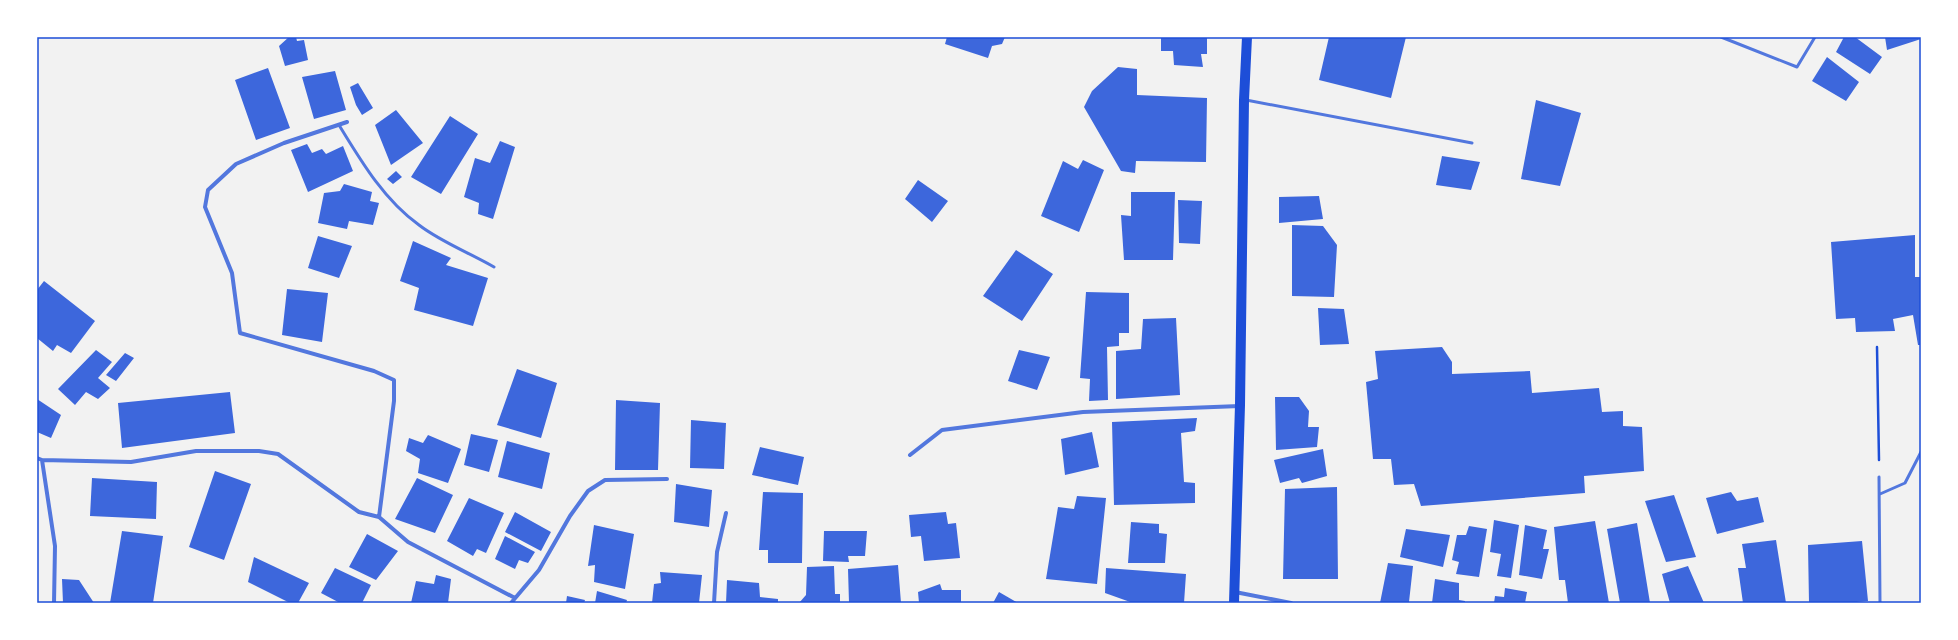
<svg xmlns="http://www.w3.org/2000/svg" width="1958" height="640" viewBox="0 0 1958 640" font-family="Helvetica,sans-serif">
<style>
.building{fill:#3d67dc}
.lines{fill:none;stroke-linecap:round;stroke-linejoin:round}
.path{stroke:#1d4ed8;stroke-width:2.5}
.service{stroke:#5277de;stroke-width:3}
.minor{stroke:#5277de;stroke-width:4}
.primary{stroke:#1d4ed8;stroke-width:10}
.neatline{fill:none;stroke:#1d4ed8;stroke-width:1.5}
</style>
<rect width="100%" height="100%" fill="#f2f2f2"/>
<path class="building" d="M289,37H296L297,41L304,40L308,60L285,66L279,46Z
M947,37H1005L1002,44L992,46L988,58L945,44Z
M1161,37H1207V54H1201L1203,67L1174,65L1173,51H1161Z
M1329,37H1406L1391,98L1319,80Z
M1844,37H1855L1882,57L1870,74L1836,52Z
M1885,37H1921V39L1887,50Z
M1827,57L1859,82L1846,101L1812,81Z
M1118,67L1137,69V95L1207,98L1206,162L1136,161L1135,173L1121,171L1084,107L1092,91Z
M268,68L290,128L256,140L235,80Z
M335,71L346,110L314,119L302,77Z
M358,83L373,108L362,115L356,105L350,87Z
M1536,100L1581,113L1560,186L1521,179Z
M396,110L423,143L391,165L375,125Z
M450,116L478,134L441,194L411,177Z
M500,141L515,147L493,219L478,214L479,203L464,197L475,158L490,163Z
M307,144L312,153L322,149L326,154L343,146L353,171L308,192L291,150Z
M1442,156L1480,162L1471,190L1436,185Z
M1083,160L1104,170L1079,232L1041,216L1063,161L1078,169Z
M396,171L402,177L393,184L387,179Z
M918,180L948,201L932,222L905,199Z
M344,184L372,192L370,201L379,203L373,225L349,221L347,229L318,223L324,193L340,191Z
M1131,192H1175L1173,260H1124L1121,215L1131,216Z
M1319,196L1323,219L1279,223V197Z
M1178,200L1202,201L1200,244L1179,243Z
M1292,225L1323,226L1337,245L1334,297L1292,296Z
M1915,235V277H1921V345H1918L1913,315L1893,319L1895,331L1856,332L1855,318L1836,319L1831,242Z
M318,236L352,246L339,278L308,268Z
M413,241L451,258L446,265L488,278L473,326L414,310L419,288L400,281Z
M1016,250L1053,274L1022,321L983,296Z
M44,281L95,321L71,353L57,345L53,351L37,338V290Z
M287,289L328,293L322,342L282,335Z
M1086,292L1129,293V333H1119V346L1107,347L1108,400L1089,401L1090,379L1080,378Z
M1318,308L1344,309L1349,344L1320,345Z
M1176,318L1180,395L1116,399V351L1141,349L1143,319Z
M1442,347L1452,362V374L1530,371L1532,393L1599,388L1602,412L1623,411V426L1642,427L1644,471L1584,476L1585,493L1421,506L1414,484L1394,485L1391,459H1373L1366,382L1378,379L1375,351Z
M96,350L112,362L98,378L110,388L98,399L86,392L75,405L58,389Z
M1019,350L1050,357L1037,390L1008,381Z
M125,353L134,358L116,381L106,375Z
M517,369L557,383L541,438L497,425Z
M230,392L235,433L122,448L118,403Z
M1275,397H1299L1309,411L1308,427H1319L1317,447L1276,450Z
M37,399L61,415L51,438L37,432Z
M616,400L660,403L658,470H615Z
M1197,418L1195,431L1181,433L1184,482L1195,483V503L1114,505L1112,422Z
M691,420L726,423L724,469L690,468Z
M1092,432L1099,467L1065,475L1061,439Z
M471,434L498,440L489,472L464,465Z
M428,435L461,449L448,483L418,473L420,459L406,451L409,438L423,443Z
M507,441L550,453L542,489L498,477Z
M760,447L804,457L798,485L752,475Z
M1323,449L1327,476L1302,483L1299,478L1280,483L1274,460Z
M215,471L251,484L224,560L189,547Z
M92,478L157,482L156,519L90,516Z
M417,478L453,495L435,533L395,519Z
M676,484L712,490L709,527L674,522Z
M1337,487L1338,579H1283L1285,489Z
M763,492L803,493L802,563H768V550H759Z
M1731,492L1737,501L1758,497L1764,522L1717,534L1706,498Z
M1674,495L1696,557L1666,562L1645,501Z
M1077,496L1106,498L1097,584L1046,579L1058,507L1074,509Z
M469,498L504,513L486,553L477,549L473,556L447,541Z
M515,512L551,532L541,551L505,532Z
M946,512L948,524L956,523L960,558L924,561L921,536L911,537L909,515Z
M1494,520L1519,525L1511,578L1497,576L1501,554L1490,552Z
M1595,521L1609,603H1568L1565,580H1559L1554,527Z
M1131,522L1159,524V533L1167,534L1165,563H1128Z
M1637,523L1650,603H1620L1607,529Z
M594,525L634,534L625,589L594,582L595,565L588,566Z
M1525,525L1547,530L1543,549H1549L1542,579L1519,575Z
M1469,526L1487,529L1479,577L1456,574L1459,562L1452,560L1457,535H1466Z
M1406,529L1450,535L1443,567L1400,557Z
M122,531L163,536L153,603H110Z
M824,531H867L865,556H848L849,562L823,561Z
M367,534L398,551L376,580L349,567Z
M505,536L535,552L528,563L519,560L515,569L495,559Z
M1776,540L1786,603H1743L1738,568H1746L1742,544Z
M1862,541L1868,601L1845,603H1809L1808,545Z
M254,557L309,583L298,603H290L248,582Z
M1388,563L1413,566L1409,602L1380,603Z
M898,565L901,603H849L848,569Z
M834,566L835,594H840V603H799L806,595L807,567Z
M1688,566L1704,603H1670L1662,574Z
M335,568L371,585L362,603H340L321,593Z
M1106,568L1186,574L1184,603H1133L1105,593Z
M660,572L702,575L699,603H652L654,584L661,583Z
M436,575L451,579L448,603H411L416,581L434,584Z
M62,579L79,580L94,603H63Z
M1435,579L1459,583V600L1465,601V603H1432Z
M727,580L759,583L760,597L778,599V603H726Z
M940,584L942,590H961V603H919L918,592Z
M1505,588L1527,592L1525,603H1494L1495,596L1504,597Z
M597,591L627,600L626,603H595Z
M999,592L1018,603H993Z
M567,596L585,600L584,603H566Z"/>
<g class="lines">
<path class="path" d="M1877,347L1879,460"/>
<path class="service" d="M1721,37L1797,67L1815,37
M1246,100L1472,143
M339,125C361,161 384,200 419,225C441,242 470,253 494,267
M1879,477L1880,603
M1880,494L1905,483L1921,452"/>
<path class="minor" d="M347,122L284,143L236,164L208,190L205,207L232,273L240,333L374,371L394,380V401L379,517
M910,455L942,430L1083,412L1240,406
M37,458L42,460L55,546L54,603
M42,460L131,462L196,451H259L278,454L359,512L379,517L408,542L515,598
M1235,592L1291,603
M511,603L539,570L570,516L588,491L605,480L667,479
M714,603L717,552L726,513"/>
<path class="primary" d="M1234,603L1240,405L1244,100L1247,37"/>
</g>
<rect width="1958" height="640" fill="none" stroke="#ffffff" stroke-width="76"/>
<rect x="38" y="38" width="1882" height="564" class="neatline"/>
</svg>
